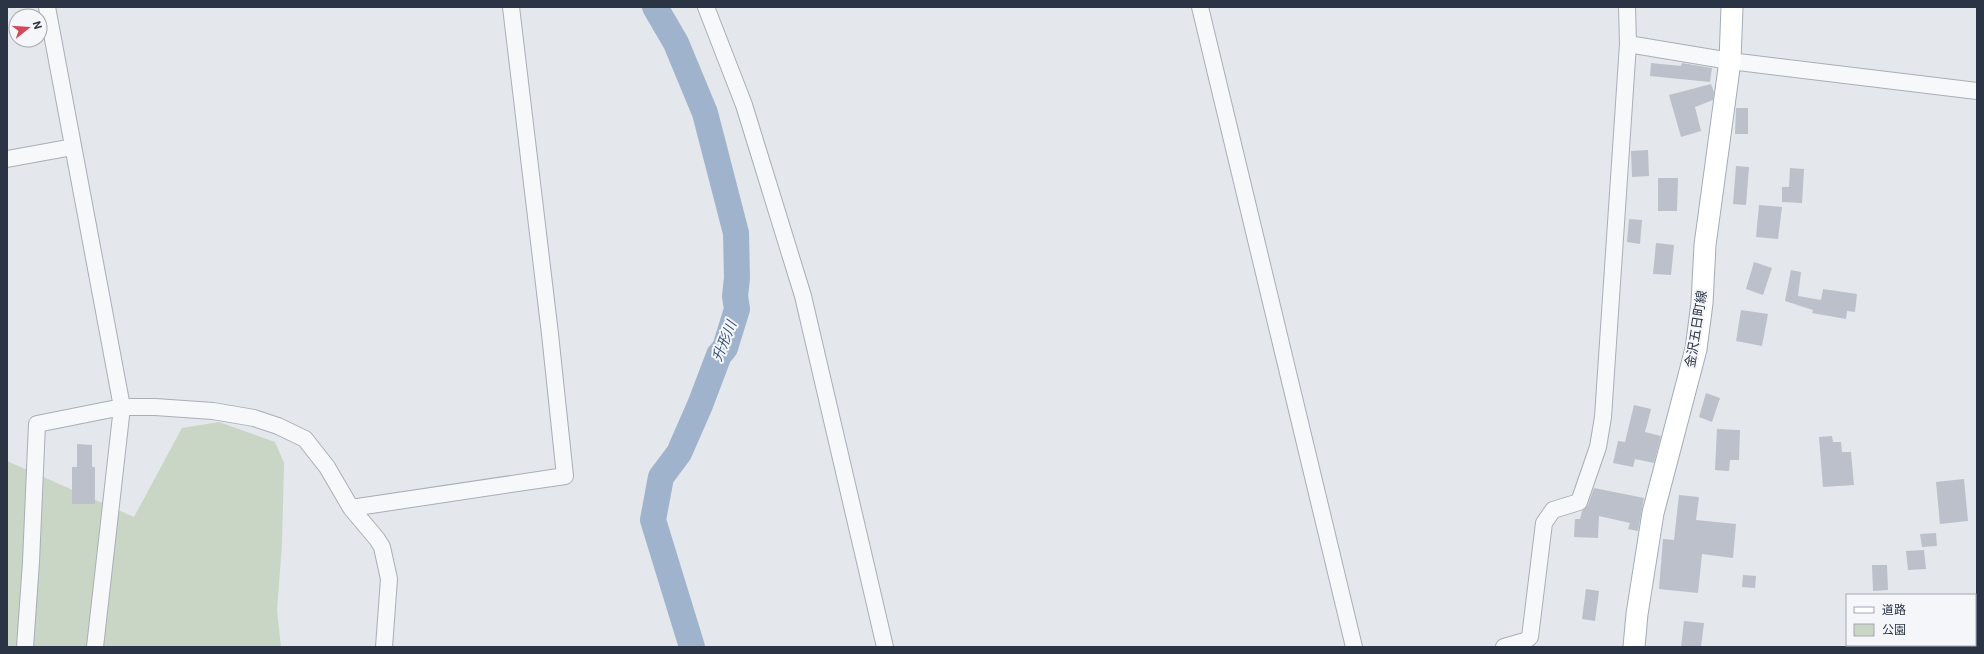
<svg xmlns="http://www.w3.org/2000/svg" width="1984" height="654" viewBox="0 0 1984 654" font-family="Roboto,'Noto Sans JP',sans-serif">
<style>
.green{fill:#c9d6c5}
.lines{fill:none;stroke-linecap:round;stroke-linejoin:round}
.river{stroke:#9fb4cc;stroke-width:26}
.building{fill:#bbc0ca}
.minor-casing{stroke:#a9aeb7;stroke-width:18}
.major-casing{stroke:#a3abb8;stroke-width:23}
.minor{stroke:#f7f8fa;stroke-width:16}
.major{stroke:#fff;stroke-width:21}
.labels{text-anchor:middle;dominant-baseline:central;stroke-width:4;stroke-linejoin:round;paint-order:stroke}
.street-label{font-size:13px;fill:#2b3445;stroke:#f4f6f9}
.water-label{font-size:14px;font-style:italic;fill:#34527a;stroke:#f4f6f9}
</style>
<rect width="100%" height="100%" fill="#e4e7ec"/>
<path class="green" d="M219,422L275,442L284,463L282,544L277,610L281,647H7V461L134,517L182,428Z"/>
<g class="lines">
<path class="river" d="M655,7L676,43L705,113L736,233L737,278L735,296L737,309L725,348L719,355L700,405L679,453L661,477L653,520L692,647"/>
</g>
<path class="building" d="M1651,63L1681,66L1682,63L1712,68L1710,82L1650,76Z
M1711,84L1714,92L1713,100L1695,107L1701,131L1681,137L1669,95Z
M1736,108H1748V134H1735Z
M1648,150L1649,176L1632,177L1631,151Z
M1736,166L1749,167L1746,205L1733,204Z
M1790,168L1804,169L1802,203L1782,202V187H1789Z
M1658,178H1678L1677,211H1658Z
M1759,205L1782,207L1778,239L1756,237Z
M1629,219L1642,220L1640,244L1627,242Z
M1656,243L1674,245L1671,275L1653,274Z
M1754,262L1772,268L1763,295L1746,289Z
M1791,270L1801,272L1798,296L1821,300L1823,289L1857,294L1855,312L1847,311L1846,319L1812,313L1813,310L1785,301Z
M1741,310L1768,314L1762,346L1736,341Z
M1706,393L1720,398L1712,422L1699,417Z
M1634,405L1651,409L1645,432L1661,436L1654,463L1635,459L1633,467L1613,463L1618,441L1625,442Z
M1717,429L1740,430L1739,460H1730L1729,471L1715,470Z
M1832,436L1833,442H1841L1842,452H1851L1854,485L1823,487L1819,437Z
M77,444L92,445V467H95V504H72V467H77Z
M1964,479L1968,521L1940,524L1936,482Z
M1594,488L1644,498L1638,531L1628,529L1630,523L1599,516L1598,538L1574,537L1575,519H1580L1582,511L1588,505Z
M1679,495L1699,497L1696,520L1736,524L1733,558L1702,554L1698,593L1659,589L1663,539L1674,540Z
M1936,533L1937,546L1922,547L1920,534Z
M1924,550L1926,569L1908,570L1906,551Z
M1872,565H1887L1888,590L1873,591Z
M1743,575L1756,576L1755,588L1742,587Z
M1586,589L1599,591L1595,621L1582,619Z
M1684,621L1704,623L1701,647H1681Z"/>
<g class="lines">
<g class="minor-casing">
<path id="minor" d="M47,7L122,407L95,647
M706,7L744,105L803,296L885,647
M1200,7L1354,647
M1628,44L1730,61L1977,91
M7,159L73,147
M351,508L565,476L550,334L511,7
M25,647L31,562L37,424L122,407H155L213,411L254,418L278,426L305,439L327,467L351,508L377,539L382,547L389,579L384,647
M1504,647L1525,641L1530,637L1544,523L1553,510L1579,502L1598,447L1603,417L1628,44L1627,7"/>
</g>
<g class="major-casing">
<path id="major" d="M1634,647L1637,614L1653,513L1696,349L1702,303L1705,245L1730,61L1732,7"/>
</g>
<use href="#minor" class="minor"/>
<use href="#major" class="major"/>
</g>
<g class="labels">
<g class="street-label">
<text transform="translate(1696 329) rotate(-81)">金沢五日町線</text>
</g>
<g class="water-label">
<text transform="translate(724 341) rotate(-68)">升形川</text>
</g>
</g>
<rect width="1984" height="654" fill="none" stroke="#2b3445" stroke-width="16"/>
<rect x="1846" y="594" width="130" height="52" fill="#f4f6f9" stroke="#a4a8b1"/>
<rect x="1854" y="607" width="20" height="6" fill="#ffffff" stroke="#a4a8b1"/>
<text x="1882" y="614" font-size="12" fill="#2b3445">道路</text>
<rect x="1854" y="624" width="20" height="12" fill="#c9d6c5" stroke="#a4a8b1"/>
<text x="1882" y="634" font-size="12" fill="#2b3445">公園</text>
<g transform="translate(28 28) rotate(73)"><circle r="19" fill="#f4f6f9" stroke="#a4a8b1"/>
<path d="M0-3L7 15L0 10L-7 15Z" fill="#d1495b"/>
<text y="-6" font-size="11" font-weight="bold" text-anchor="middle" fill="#2b3445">N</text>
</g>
</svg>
